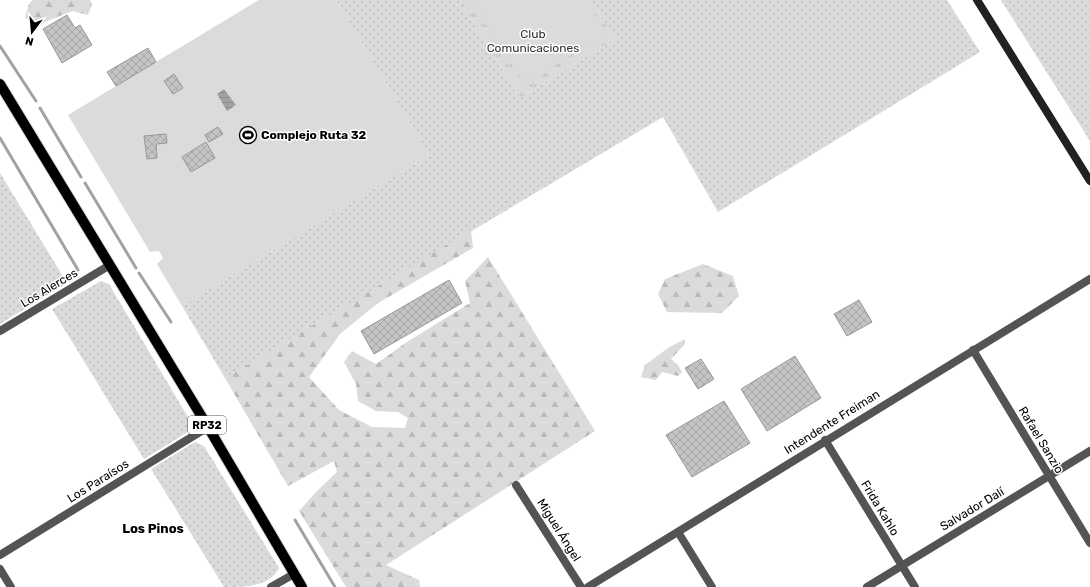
<svg xmlns="http://www.w3.org/2000/svg" width="1090" height="587" viewBox="0 0 1090 587" font-family="Rubik,sans-serif">
<style>
.grass{fill:url(#grass-dots)}
.forest{fill:url(#forest-firs)}
.park{fill:url(#park-tufts)}
.pitch{fill:#dbdbdb}
.water{fill:url(#water-rules)}
.lines{fill:none;stroke-linecap:round;stroke-linejoin:round}
.stream{stroke:#a2a2a2;stroke-width:3}
.building{fill:url(#building-cross-hatch);stroke:#989898}
.primary-casing{stroke:#dbdbdb;stroke-width:12}
.street{stroke:#545454;stroke-width:8}
.secondary{stroke:#212121;stroke-width:8}
.primary{stroke:#000;stroke-width:10}
.labels{text-anchor:middle;dominant-baseline:central;stroke-width:3;stroke-linejoin:round;paint-order:stroke}
.shield{fill:#fff;stroke:#4c4c4c;stroke-width:1}
.shield-label{font-size:11px;font-weight:bold;fill:#000}
.park-label{font-size:12px;fill:#323232;stroke:#fff}
.poi-label{font-size:12px;font-weight:bold;fill:#000;stroke:#fff;text-anchor:start}
.street-label{font-size:12px;fill:#000;stroke:#fff}
.neighbourhood-label{font-size:13px;font-weight:bold;fill:#000;stroke:#fff}
</style>
<defs>
<pattern id="grass-dots" width="8" height="8" patternUnits="userSpaceOnUse"><rect width="8" height="8" fill="#dbdbdb"/><path d="M2 2h.1M6 6h.1" fill="none" stroke="#bababa" stroke-width="1.8" stroke-linecap="round"/></pattern>
<pattern id="forest-firs" width="22" height="20" patternUnits="userSpaceOnUse"><rect width="22" height="20" fill="#dbdbdb"/><path d="M5 1l3.5 6h-7zM16 11l3.5 6h-7z" fill="#bababa"/></pattern>
<pattern id="park-tufts" width="24" height="20" patternUnits="userSpaceOnUse"><rect width="24" height="20" fill="#dbdbdb"/><path d="M3 7l-1-3M5 7V3M7 7l1-3M15 17l-1-3M17 17v-4M19 17l1-3" fill="none" stroke="#bababa"/></pattern>
<pattern id="water-rules" width="6" height="5" patternUnits="userSpaceOnUse"><rect width="6" height="5" fill="#a2a2a2"/><path d="M0 2.5h6" fill="none" stroke="#8a8a8a"/></pattern>
<pattern id="building-cross-hatch" width="8" height="8" patternUnits="userSpaceOnUse"><rect width="8" height="8" fill="#c4c4c4"/><path d="M0 0l8 8M0 8l8-8" fill="none" stroke="#a7a7a7"/></pattern>
</defs>
<rect width="100%" height="100%" fill="#fff"/>
<path class="grass" d="M336,0H459L520,98L615,39L591,0H947L980,52L718,212L663,117L225,378L182,306L429,155Z
M1001,0H1090V141Z
M0,173L67,283L0,324Z
M101,281L109,284L192,424L191,430L144,459L52,309Z
M195,442L204,446L279,568C269,587 246,587 224,587L151,469Z"/>
<path class="forest" d="M33,0H90L92,4L88,15L72,11L45,22L37,28L25,17L29,4Z
M471,230L473,248L378,303L340,334L309,377L339,410L372,427L405,428L408,418L398,412L376,411L358,401L356,384L344,362L352,351L376,364L407,342L470,303L465,281L488,257L595,431L386,565L419,580L420,587H346L299,511L316,492L337,472L334,461L288,486L225,378Z
M703,264L733,276L739,296L722,313L667,312L658,294L665,279Z
M685,339V344L671,359L678,365L682,372L678,376L662,372L656,380L641,377L645,365L668,348Z"/>
<path class="park" d="M459,0H591L615,39L520,98Z"/>
<path class="pitch" d="M259,0H336L429,155L182,306L157,264L163,258L159,251L150,252L68,115Z
M471,0H585L606,33L525,84Z"/>
<path class="water" d="M224,89L236,105L227,111L217,94Z"/>
<g class="lines">
<path class="stream" d="M0,46L36,101
M40,108L81,177
M0,138L78,270
M85,183L136,268
M139,273L171,322
M295,520L335,587"/>
</g>
<path class="building" d="M67,15L75,28L80,25L92,45L62,63L43,29Z
M148,48L156,62L116,86L107,72Z
M174,74L183,88L173,94L164,81Z
M218,127L223,134L209,142L205,135Z
M166,134L167,143L156,144L157,158L147,159L144,136Z
M206,142L215,158L191,172L182,157Z
M449,280L462,303L374,354L361,331Z
M859,300L872,322L847,336L834,314Z
M795,356L821,398L767,431L741,389Z
M701,359L714,379L698,389L685,368Z
M724,401L750,443L692,477L666,435Z"/>
<g class="lines">
<g class="primary-casing">
<path id="primary" d="M0,84L208,427L302,587"/>
</g>
<path class="street" d="M0,331L110,265
M973,350L1090,543
M825,440L915,587
M516,485L581,587
M678,532L712,587
M0,555L208,427
M0,569L11,587
M271,587L294,574
M588,587L1090,279
M867,587L1090,451"/>
<path class="secondary" d="M977,0L1090,181"/>
<use href="#primary" class="primary"/>
</g>
<defs>
<g id="stadium-ring" transform="scale(0.9)"><circle r="9.5" fill="#fff" stroke="#000" stroke-width="1.5"/><path d="M0-5a6.5 5 0 1 0 0 10a6.5 5 0 1 0 0-10ZM-3.5-1.8h7v3.6h-7Z" fill="#000"/></g>
</defs>
<g fill-rule="evenodd">
<use href="#stadium-ring" x="248" y="135"/>
</g>
<g class="labels">
<rect class="shield" x="188" y="416" width="38" height="18" rx="3"/>
<g class="shield-label">
<text x="207" y="425">RP32</text>
</g>
<g class="park-label">
<text x="533" y="34">Club<tspan x="533" dy="14">Comunicaciones</tspan></text>
</g>
<g class="poi-label">
<text x="261" y="135">Complejo Ruta 32</text>
</g>
<g class="street-label">
<text transform="translate(49 288) rotate(-31)">Los Alerces</text>
<text transform="translate(832 422) rotate(-32)">Intendente Freiman</text>
<text transform="translate(1041 440) rotate(59)">Rafael Sanzio</text>
<text transform="translate(98 481) rotate(-32)">Los Paraísos</text>
<text transform="translate(880 508) rotate(59)">Frida Kahlo</text>
<text transform="translate(972 509) rotate(-31)">Salvador Dalí</text>
<text transform="translate(559 530) rotate(58)">Miguel Ángel</text>
</g>
<g class="neighbourhood-label">
<text x="153" y="528">Los Pinos</text>
</g>
</g>
<g transform="translate(32 32) rotate(196)" stroke="#ffffff" stroke-width="3" paint-order="stroke">
<path d="M0-3L7 15L0 10L-7 15Z" fill="#000000"/>
<text y="-6" font-size="11" font-weight="bold" text-anchor="middle" fill="#000000">N</text>
</g>
</svg>
